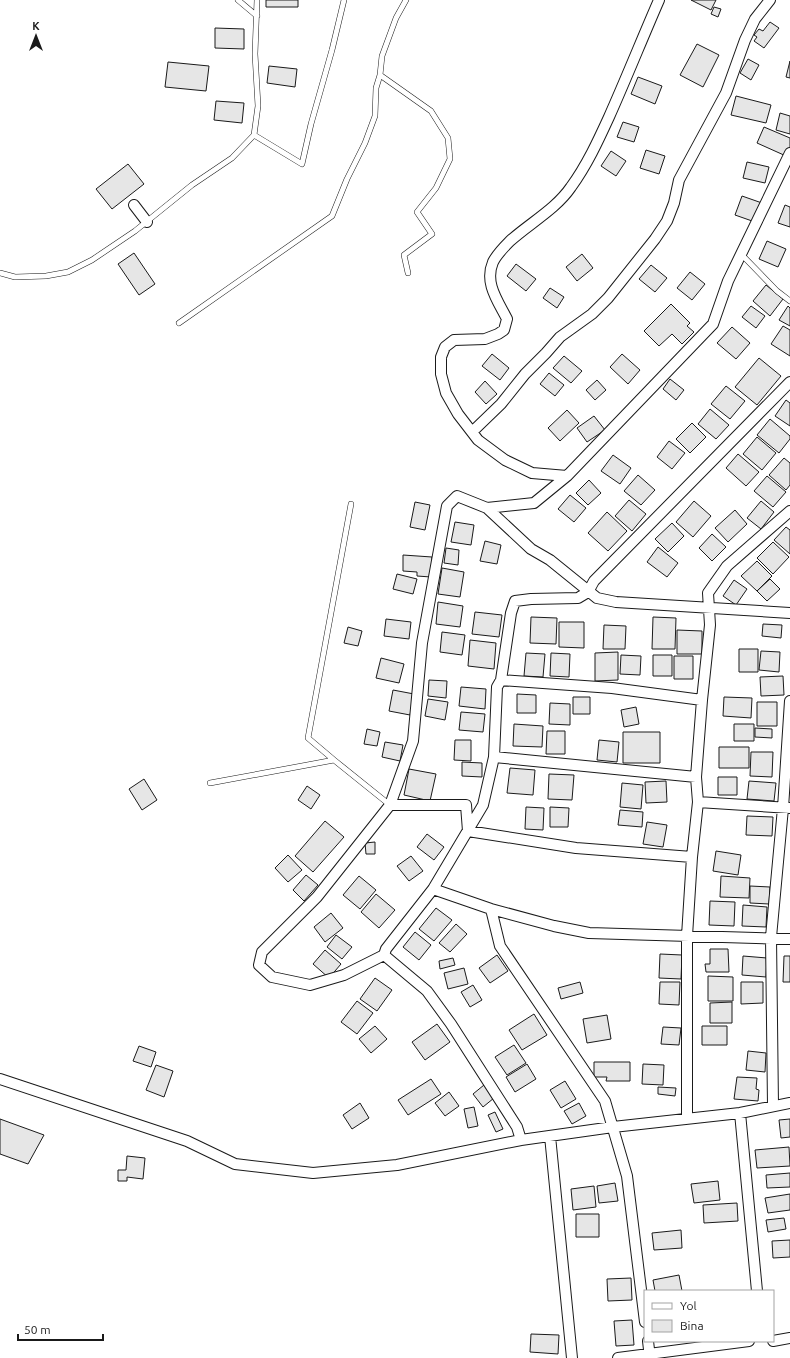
<svg xmlns="http://www.w3.org/2000/svg" width="790" height="1358" viewBox="0 0 790 1358" font-family="Ubuntu,sans-serif">
<style>
.building{fill:#e6e6e6;stroke:#1a1a1a}
.lines{fill:none;stroke-linecap:round;stroke-linejoin:round}
.service-casing{stroke:#1a1a1a;stroke-width:6}
.minor-casing{stroke:#1a1a1a;stroke-width:12}
.service{stroke:#fff;stroke-width:5}
.minor{stroke:#fff;stroke-width:10}
</style>
<rect width="100%" height="100%" fill="#fff"/>
<path class="building" d="M266,0H298V7H266Z
M691,0H716L711,10Z
M714,7L721,9L718,17L711,14Z
M770,22L779,28L764,48L754,41L757,37L754,35L759,29L763,31Z
M215,28L244,29V49L215,48Z
M697,44L719,55L703,87L680,75Z
M748,59L759,65L751,80L740,73Z
M790,61V78L786,77Z
M168,62L209,66L206,91L165,87Z
M269,66L297,69L295,87L267,83Z
M638,77L662,86L655,104L631,94Z
M736,96L771,105L766,123L731,115Z
M216,101L244,103L242,123L214,120Z
M780,113L790,116V134L776,130Z
M623,122L639,127L634,142L617,137Z
M764,127L790,138V148L786,156L757,143Z
M646,150L665,156L659,174L640,168Z
M611,151L626,161L616,176L601,166Z
M747,162L769,167L765,183L743,178Z
M128,164L144,184L112,209L96,189Z
M742,196L762,203L755,222L735,215Z
M785,205L790,207V227L778,223Z
M767,241L786,249L778,267L759,259Z
M134,253L155,284L139,295L118,264Z
M582,254L593,268L577,281L566,267Z
M516,264L536,279L526,291L507,276Z
M651,265L667,278L655,292L639,279Z
M690,272L705,284L692,300L677,288Z
M766,285L783,299L770,316L753,301Z
M550,288L564,297L557,308L543,298Z
M671,304L690,323L687,326L694,332L682,344L672,334L659,346L644,331Z
M751,306L765,316L756,328L742,317Z
M788,306L790,308V326L779,320Z
M783,326L790,330V356L771,344Z
M732,327L750,343L736,359L717,343Z
M492,354L509,368L500,380L482,366Z
M622,354L640,370L628,384L610,367Z
M564,356L582,371L571,383L553,368Z
M759,358L781,376L757,405L735,387Z
M549,373L564,385L555,396L540,384Z
M670,379L684,390L676,400L663,389Z
M597,380L606,390L595,400L586,390Z
M485,381L497,394L486,404L475,392Z
M726,386L745,401L730,419L711,404Z
M786,400L790,403V426L775,416Z
M710,409L729,425L716,439L698,424Z
M567,410L579,423L560,441L548,428Z
M594,416L605,430L587,442L577,428Z
M770,419L790,436V439L779,453L757,435Z
M692,423L706,437L690,453L676,439Z
M757,437L776,453L762,470L743,454Z
M669,441L685,453L672,469L657,457Z
M738,454L759,472L746,486L726,468Z
M613,455L631,468L620,484L601,471Z
M784,458L790,463V485L786,490L769,475Z
M638,475L655,490L641,505L624,491Z
M767,476L786,492L773,507L754,491Z
M589,480L601,493L588,505L576,493Z
M570,495L586,508L574,522L558,509Z
M629,500L646,514L632,531L615,516Z
M694,501L711,516L693,537L676,522Z
M761,501L774,512L761,529L747,518Z
M415,502L430,505L425,530L410,527Z
M735,510L747,524L728,542L715,528Z
M607,512L627,531L608,551L588,533Z
M455,522L474,525L471,545L451,542Z
M672,523L684,536L668,552L655,539Z
M786,527L790,530V554L774,540Z
M712,534L726,547L712,561L699,548Z
M485,541L501,545L497,564L480,561Z
M773,542L789,557L773,574L757,558Z
M658,547L678,563L667,577L647,562Z
M446,548L459,550L458,565L444,563Z
M403,555L432,557L431,577L417,576V572L403,571Z
M757,561L772,576L757,591L741,576Z
M442,568L464,572L460,597L438,594Z
M397,574L417,579L413,594L393,589Z
M770,579L780,589L767,601L757,591Z
M734,580L747,589L736,605L723,596Z
M438,602L463,606L460,627L436,624Z
M475,612L502,615L499,637L472,634Z
M531,617L557,618L556,644L530,643Z
M653,617L676,618L675,649H652Z
M386,619L411,622L409,639L384,636Z
M559,622H584V648L559,647Z
M763,624L782,625L781,638L762,636Z
M604,625L626,626L625,649H603Z
M348,627L362,631L358,646L344,643Z
M677,630L702,631V654H677Z
M442,632L465,635L462,655L440,652Z
M470,640L496,643L494,669L468,666Z
M739,649H758V672H739Z
M761,651L780,652L779,672L759,670Z
M618,652V680L595,681V653Z
M526,653L545,654L543,677L524,676Z
M551,653L570,654L569,677L550,676Z
M621,655L641,656L640,675L620,674Z
M653,655H672V676H653Z
M674,656H693V679H674Z
M381,658L404,664L399,683L376,678Z
M783,676L784,695L761,696L760,677Z
M429,680L447,681L446,698L428,696Z
M461,687L486,689L485,709L459,706Z
M393,690L414,694L410,715L389,711Z
M517,694L536,695V713H517Z
M573,697H590V714H573Z
M724,697L752,698L751,718L723,716Z
M428,699L448,702L445,720L425,716Z
M757,702H777V726H757Z
M550,703L570,704V725L549,724Z
M636,707L639,724L624,727L621,710Z
M461,712L485,714L483,732L459,730Z
M514,724L543,726L542,747L513,746Z
M734,724H754V741H734Z
M755,728L772,729V738L755,737Z
M367,729L380,732L377,746L364,744Z
M547,731H565V754H546Z
M623,732H660V763H623Z
M455,740H471V761L454,760Z
M599,740L619,742L617,762L597,760Z
M385,742L403,745L400,761L382,757Z
M719,747H749V768H719Z
M751,752H773L772,777L750,776Z
M462,762L482,763V777L462,776Z
M510,768L535,770L533,795L507,793Z
M409,769L436,774L430,801L404,795Z
M549,774L574,775L572,800L548,799Z
M718,777H737V795H718Z
M144,779L157,800L142,810L129,789Z
M666,781L667,802L646,803L645,782Z
M749,781L776,783L774,801L747,799Z
M622,783L643,785L641,809L620,807Z
M307,786L320,795L311,809L298,800Z
M526,807L544,808L543,830L525,829Z
M550,807L569,808L568,827H550Z
M620,810L643,812L642,827L618,825Z
M747,816L773,817L772,836L746,835Z
M325,821L344,837L313,872L295,856Z
M647,822L667,825L663,847L643,844Z
M427,834L444,847L434,860L417,847Z
M375,842V854H366L365,843Z
M716,851L741,855L738,875L713,871Z
M288,855L302,870L288,882L275,868Z
M411,856L423,871L409,881L397,866Z
M306,875L318,885L304,901L293,890Z
M359,876L376,890L360,909L343,895Z
M721,876L750,878L749,898L720,897Z
M750,886L770,887L769,904L750,903Z
M376,894L395,910L379,928L361,912Z
M710,901L735,902L734,926L709,925Z
M743,905L767,907L766,927L742,926Z
M436,908L452,920L434,941L419,929Z
M331,913L343,928L325,942L314,927Z
M456,924L467,934L450,952L439,943Z
M415,932L431,945L419,960L403,947Z
M336,935L352,947L342,959L327,947Z
M710,949H728L729,972H706L705,964H710Z
M325,950L341,964L329,978L313,964Z
M660,954L682,955L681,979L659,978Z
M497,955L508,971L490,983L479,968Z
M743,956L767,958L766,977L742,975Z
M784,956H790V982H783Z
M453,958L455,965L440,969L439,961Z
M464,968L468,984L448,989L444,973Z
M708,976L733,977V1001H708Z
M375,978L392,990L377,1011L360,999Z
M580,982L583,993L561,999L558,988Z
M660,982H680L679,1005L659,1004Z
M741,982H763V1003L741,1004Z
M473,985L482,1000L470,1007L461,992Z
M357,1001L373,1013L357,1034L341,1022Z
M732,1002V1023H710V1003Z
M534,1014L547,1035L522,1050L509,1030Z
M607,1015L611,1039L587,1043L583,1019Z
M437,1024L450,1042L425,1060L412,1042Z
M375,1026L387,1039L371,1053L359,1039Z
M702,1026H727V1045H702Z
M663,1027L681,1028L679,1045L661,1044Z
M514,1045L526,1063L507,1075L495,1057Z
M139,1046L156,1052L151,1067L133,1061Z
M748,1051L766,1053L765,1072L746,1070Z
M594,1062H630V1081H606L607,1077H594Z
M527,1064L536,1079L515,1092L506,1077Z
M643,1064L664,1065L663,1085L642,1084Z
M156,1065L173,1071L164,1097L146,1090Z
M737,1077L757,1078L756,1089L759,1090L758,1101L734,1099Z
M431,1079L441,1094L408,1115L398,1100Z
M565,1081L576,1099L561,1108L550,1090Z
M484,1085L494,1098L483,1107L473,1094Z
M658,1087L676,1088L675,1096L658,1094Z
M449,1092L459,1106L445,1116L435,1103Z
M360,1103L369,1118L352,1129L343,1115Z
M579,1103L586,1116L572,1124L564,1111Z
M474,1107L478,1126L468,1128L464,1109Z
M495,1112L503,1129L496,1132L488,1115Z
M0,1119L44,1135L28,1164L0,1154Z
M790,1119V1137L781,1138L779,1120Z
M789,1147L790,1166L757,1168L755,1150Z
M127,1156L145,1158L143,1179L127,1177V1181H118V1170H126Z
M790,1173V1187L767,1188L766,1175Z
M718,1181L720,1200L694,1203L691,1184Z
M615,1183L618,1201L599,1203L597,1186Z
M594,1186L596,1207L573,1210L571,1189Z
M790,1194V1210L768,1213L765,1198Z
M737,1203L738,1221L704,1223L703,1205Z
M576,1214H599V1237H576Z
M784,1218L786,1229L768,1232L766,1220Z
M681,1230L682,1248L654,1250L652,1233Z
M790,1240V1257L773,1258L772,1241Z
M679,1275L682,1291H655L653,1280Z
M631,1278L632,1300L608,1301L607,1279Z
M632,1320L634,1345L616,1346L614,1321Z
M531,1334L559,1335L558,1354L530,1352Z"/>
<g class="lines">
<g class="service-casing">
<path id="service" d="M238,0L257,16
M380,75L431,111L448,138L450,159L436,188L417,212L432,234L404,255L408,273
M254,135L302,164L311,124L332,50L344,0
M741,254L777,291L790,301
M0,273L15,277L46,276L68,272L92,260L135,231L192,185L232,158L254,135L258,106L255,54L257,0
M179,323L332,216L347,179L365,143L375,116L376,88L380,75L382,56L396,18L406,0
M334,760L308,738L351,504
M210,783L334,760L390,805"/>
</g>
<g class="minor-casing">
<path id="minor" d="M134,205L147,222
M472,432L501,404L525,374L546,353L560,337L592,314L608,298L655,239L667,221L674,203L679,180L726,93L745,40L755,19L770,0
M567,476L532,473L505,460L478,440L458,414L446,393L441,374V357L445,347L454,340L485,339L498,334L504,330L507,319C498,301 484,283 493,262C497,254 503,248 510,241C530,223 556,209 571,187C587,165 598,141 609,117C626,79 642,39 659,0
M487,508L534,503L567,476L713,324L728,281L790,153
M501,680L612,688L702,700
M494,757L696,777
M698,802L790,808
M692,857L576,848L468,831L466,805H390L413,741L422,643L447,506L457,496L487,508L531,549L550,560L597,598L616,602L790,613
M433,889L491,909L554,926L589,933L790,939
M491,909L500,946L605,1101L627,1176L645,1322
M384,955L344,975L310,985L272,977L259,965L262,952L317,897L390,805
M0,1079L187,1141L235,1164L313,1173L397,1165L521,1140L613,1127L740,1113L790,1103
M773,1106L771,937L783,808L790,701
M740,1113L757,1291
M687,1119V936L692,857L698,802L696,777L702,700L710,625L708,593L727,566L790,511
M550,1136L572,1358
M521,1140L517,1127L451,1024L427,991L384,955L386,949L433,889L483,805L494,757L497,687L501,680L511,613L515,601L531,599L578,598L588,592L594,581L790,382
M648,1341L650,1358
M773,1341L790,1338
M618,1358L749,1341"/>
</g>
<use href="#service" class="service"/>
<use href="#minor" class="minor"/>
</g>
<rect x="644" y="1290" width="130" height="52" fill="#ffffff" stroke="#a3a3a3"/>
<rect x="652" y="1303" width="20" height="6" fill="#ffffff" stroke="#a3a3a3"/>
<text x="680" y="1310" font-size="12" fill="#1a1a1a">Yol</text>
<rect x="652" y="1320" width="20" height="12" fill="#e6e6e6" stroke="#a3a3a3"/>
<text x="680" y="1330" font-size="12" fill="#1a1a1a">Bina</text>
<g transform="translate(36 36)" stroke="#ffffff" stroke-width="3" paint-order="stroke">
<path d="M0-3L7 15L0 10L-7 15Z" fill="#1a1a1a"/>
<text y="-6" font-size="11" font-weight="bold" text-anchor="middle" fill="#1a1a1a">K</text>
</g>
<path d="M18 1334v6h85v-6" fill="none" stroke="#1a1a1a" stroke-width="2"/>
<text x="24" y="1334" font-size="12" fill="#1a1a1a" stroke="#ffffff" stroke-width="3" paint-order="stroke">50 m</text>
</svg>
